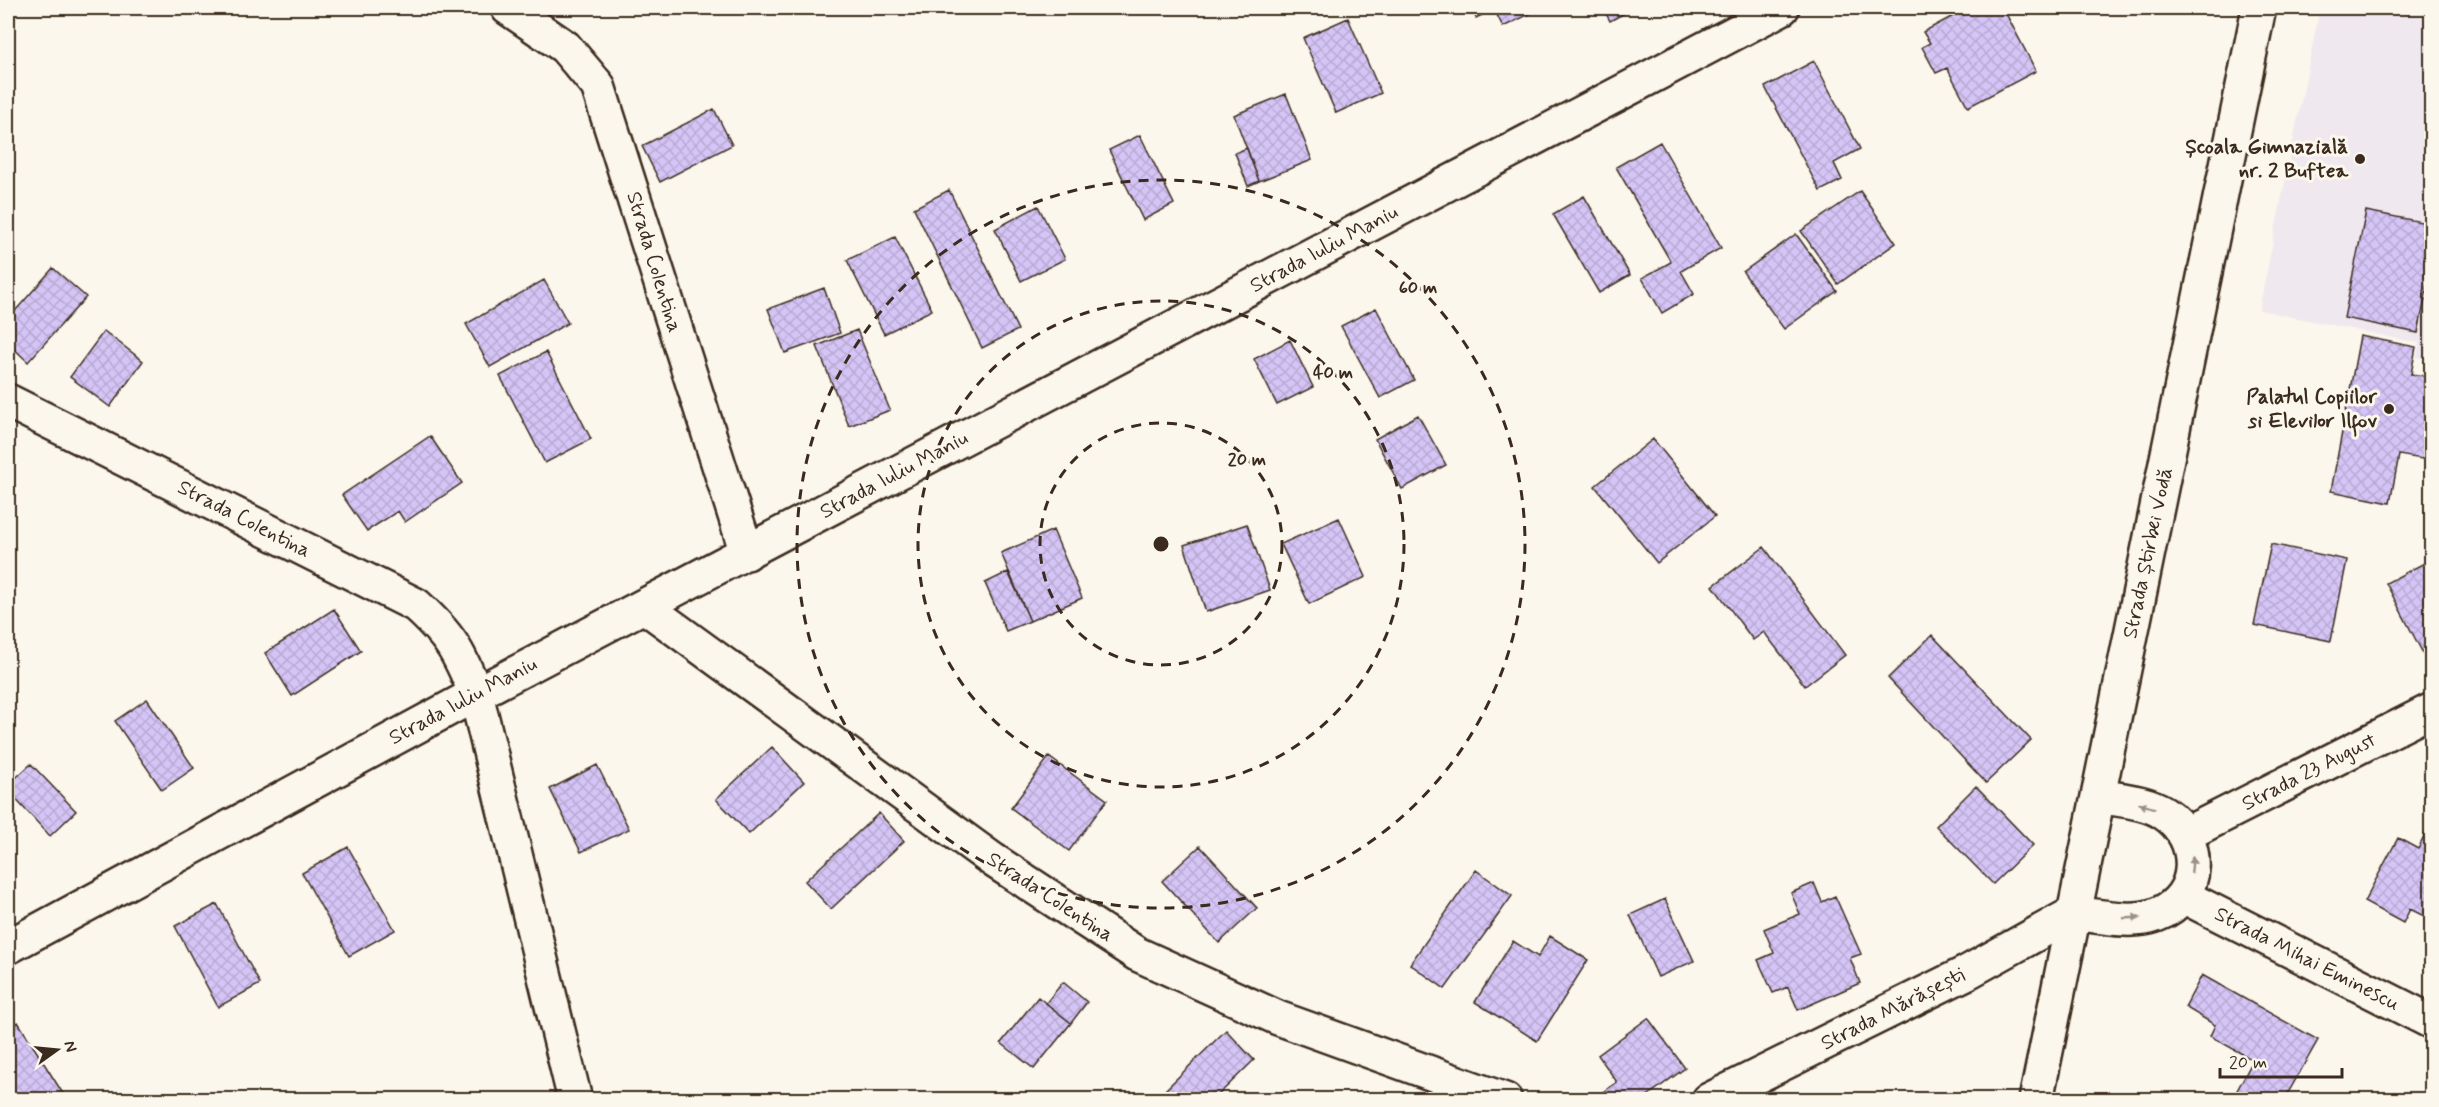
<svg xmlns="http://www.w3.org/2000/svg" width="2439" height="1107" viewBox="0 0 2439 1107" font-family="Mynerve,sans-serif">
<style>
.built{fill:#f0e8ef}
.building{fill:url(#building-cross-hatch);stroke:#3b2a1e;stroke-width:1.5}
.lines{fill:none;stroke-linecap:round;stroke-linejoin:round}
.minor-casing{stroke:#3b2a1e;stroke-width:38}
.minor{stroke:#fbf7ec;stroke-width:33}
.oneway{fill:#9b9085}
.ring{fill:none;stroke:#3b2a1e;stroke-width:3;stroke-dasharray:10 8}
.poi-dot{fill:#3b2a1e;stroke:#fbf7ec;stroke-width:2}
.labels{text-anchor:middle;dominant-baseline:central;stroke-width:6;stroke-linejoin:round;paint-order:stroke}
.poi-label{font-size:21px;font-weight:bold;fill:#3b2a1e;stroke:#fbf7ec;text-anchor:end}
.street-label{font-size:21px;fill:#3b2a1e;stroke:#fbf7ec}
.centre{fill:#3b2a1e;stroke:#fbf7ec;stroke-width:3}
.ring-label{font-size:18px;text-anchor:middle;font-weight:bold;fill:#3b2a1e;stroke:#fbf7ec;stroke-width:6;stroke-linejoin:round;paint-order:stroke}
</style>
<defs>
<pattern id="building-cross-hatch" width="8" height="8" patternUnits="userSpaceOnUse" patternTransform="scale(1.5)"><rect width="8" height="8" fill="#d5c4f6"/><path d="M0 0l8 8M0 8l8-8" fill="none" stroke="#b8a9d2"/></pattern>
</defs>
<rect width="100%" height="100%" fill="#fbf7ec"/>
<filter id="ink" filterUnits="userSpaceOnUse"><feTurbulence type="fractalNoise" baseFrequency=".0167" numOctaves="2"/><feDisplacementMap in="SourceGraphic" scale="12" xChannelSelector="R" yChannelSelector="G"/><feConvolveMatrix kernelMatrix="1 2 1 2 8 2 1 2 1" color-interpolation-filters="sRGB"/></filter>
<g filter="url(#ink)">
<path class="built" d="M2320,8H2431V360L2417,357L2419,343L2259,310Z"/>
<path class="building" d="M1471,8H1530L1532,13L1503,27L1494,9L1476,18Z
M1603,8H1634L1610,21Z
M1968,8H2003L2036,71L1968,107L1947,68L1936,73L1922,47L1930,43L1923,32Z
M1348,18L1381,93L1336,113L1303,38Z
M1814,61L1860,149L1834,163L1842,180L1820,191L1765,87Z
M1286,94L1312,160L1259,181L1234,115Z
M714,109L732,145L660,182L642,146Z
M1140,135L1174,204L1143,220L1109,150Z
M1660,142L1721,248L1681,271L1694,294L1662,313L1642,278L1671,262L1616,167Z
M1247,148L1259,181L1248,186L1235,153Z
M949,190L1018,330L982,348L914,208Z
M1860,191L1896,243L1838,284L1801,231Z
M1584,196L1630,275L1599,293L1553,214Z
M1038,206L1065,259L1021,281L995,229Z
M2366,211L2432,224V264L2418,333L2344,318Z
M1796,234L1837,291L1784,329L1743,272Z
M895,237L932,310L884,334L847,260Z
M53,268L86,297L28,362L8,343V319Z
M544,280L568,323L490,367L466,324Z
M824,288L840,333L785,353L768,309Z
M1376,308L1414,380L1380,398L1341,326Z
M857,330L890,410L849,426L817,346Z
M104,331L143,361L110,407L70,377Z
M2360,336L2416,347L2411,374L2432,377V442L2428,460L2399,455L2390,503L2331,491Z
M1290,340L1313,387L1277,405L1254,359Z
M546,352L591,439L545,463L500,376Z
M1418,415L1446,465L1402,489L1375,439Z
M430,436L462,483L405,522L398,511L367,531L342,495Z
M1653,439L1715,516L1657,563L1595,486Z
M1339,518L1366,577L1309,604L1281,544Z
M1247,524L1270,590L1206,612L1184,545Z
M1053,530L1082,598L1030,621L1001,553Z
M2271,544L2347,560L2331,641L2254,625Z
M1764,547L1845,655L1805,686L1764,632L1753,640L1713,586Z
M2432,559V658L2427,661L2386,583Z
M1008,572L1030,621L1006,631L985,583Z
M334,609L361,651L292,696L265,653Z
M1932,635L2031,740L1986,783L1888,678Z
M147,699L194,768L162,790L115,721Z
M772,747L804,782L749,834L716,799Z
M1049,757L1107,800L1069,851L1011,808Z
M31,764L76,811L50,836L8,791V785Z
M597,765L629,829L581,852L550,789Z
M1976,786L2033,845L1993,884L1936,826Z
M879,813L904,841L831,909L805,881Z
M2427,831L2432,833V920L2410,909L2403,923L2364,902L2398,838L2418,849Z
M1200,846L1257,908L1219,943L1162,881Z
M348,847L395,930L349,956L302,873Z
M1476,870L1512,896L1445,989L1410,964Z
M1814,883L1822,902L1835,896L1861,954L1850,958L1860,983L1798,1010L1788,987L1773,993L1758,960L1774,953L1764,929L1800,914L1791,893Z
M1665,899L1694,961L1658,977L1630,915Z
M217,904L260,984L218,1007L175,926Z
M1550,936L1588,960L1537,1041L1475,1002L1513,941L1538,957Z
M2202,975L2318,1040L2284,1100H2232L2253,1060L2210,1036L2215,1025L2185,1007Z
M1063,982L1087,1002L1071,1023L1046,1003Z
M1038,997L1071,1023L1034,1069L1001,1043Z
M1648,1018L1685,1068L1642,1100H1609L1603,1092L1617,1082L1598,1055Z
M18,1022L67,1100H9L8,1029Z
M1226,1030L1254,1060L1213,1100H1171L1164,1091Z"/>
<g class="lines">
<g class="minor-casing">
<path id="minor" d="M508,8L565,47L598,86L747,553
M8,401L416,605C450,636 458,650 476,694L575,1100
M644,606L993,860L1137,954L1278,1018L1505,1100
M2186,834L2432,710
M2183,896L2432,1022
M2074,913C2099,916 2132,924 2156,915C2203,898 2203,838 2164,813C2146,801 2119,800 2098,796
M8,947L476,694L1782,8
M1709,1100L1966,973L2074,913
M2036,1100L2259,8"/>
</g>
<use href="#minor" class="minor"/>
</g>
<defs><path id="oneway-solid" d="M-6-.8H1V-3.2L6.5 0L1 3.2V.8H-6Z" transform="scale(1.5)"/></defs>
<g class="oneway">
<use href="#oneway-solid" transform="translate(2147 806) rotate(-163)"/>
<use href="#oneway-solid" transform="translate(2192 865) rotate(-85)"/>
<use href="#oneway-solid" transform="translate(2132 918) rotate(-2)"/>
</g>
</g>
<g class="ring">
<circle cx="1161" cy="544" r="121"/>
<circle cx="1161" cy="544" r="243"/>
<circle cx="1161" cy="544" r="364"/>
</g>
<g class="poi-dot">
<circle cx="2360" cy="159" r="6"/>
<circle cx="2389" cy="409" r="6"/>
</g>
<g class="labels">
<g class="poi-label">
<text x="2348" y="147">Școala Gimnazială<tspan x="2348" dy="24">nr. 2 Buftea</tspan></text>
<text x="2377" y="397">Palatul Copiilor<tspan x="2377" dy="24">si Elevilor Ilfov</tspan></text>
</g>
<g class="street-label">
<text transform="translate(1324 249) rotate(-28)">Strada Iuliu Maniu</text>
<text transform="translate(654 262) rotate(73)">Strada Colentina</text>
<text transform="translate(894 475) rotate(-28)">Strada Iuliu Maniu</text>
<text transform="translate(244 519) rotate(27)">Strada Colentina</text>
<text transform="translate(2148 553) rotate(-78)">Strada Știrbei Vodă</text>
<text transform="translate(463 701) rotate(-28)">Strada Iuliu Maniu</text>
<text transform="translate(2309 772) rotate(-27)">Strada 23 August</text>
<text transform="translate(1050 897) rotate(33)">Strada Colentina</text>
<text transform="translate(2307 959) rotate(27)">Strada Mihai Eminescu</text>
<text transform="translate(1893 1009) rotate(-27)">Strada Mărășești</text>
</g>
</g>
<circle cx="1161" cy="544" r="9" class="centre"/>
<g class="ring-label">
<text x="1418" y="293">60 m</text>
<text x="1333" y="378">40 m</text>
<text x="1247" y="465">20 m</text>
</g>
<rect width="2439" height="1107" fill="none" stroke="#fbf7ec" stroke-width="30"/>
<rect x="15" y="15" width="2409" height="1077" fill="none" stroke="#3b2a1e" stroke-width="2" filter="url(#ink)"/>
<g transform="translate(57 1050) rotate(75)" stroke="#fbf7ec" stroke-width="4.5" paint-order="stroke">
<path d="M0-4.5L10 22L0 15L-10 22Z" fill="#3b2a1e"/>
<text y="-9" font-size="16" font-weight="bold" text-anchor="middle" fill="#3b2a1e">N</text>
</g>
<path d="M2220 1068v9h122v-9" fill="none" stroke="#3b2a1e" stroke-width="3"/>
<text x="2229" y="1068" font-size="18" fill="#3b2a1e" stroke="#fbf7ec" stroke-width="4.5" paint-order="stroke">20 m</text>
</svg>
